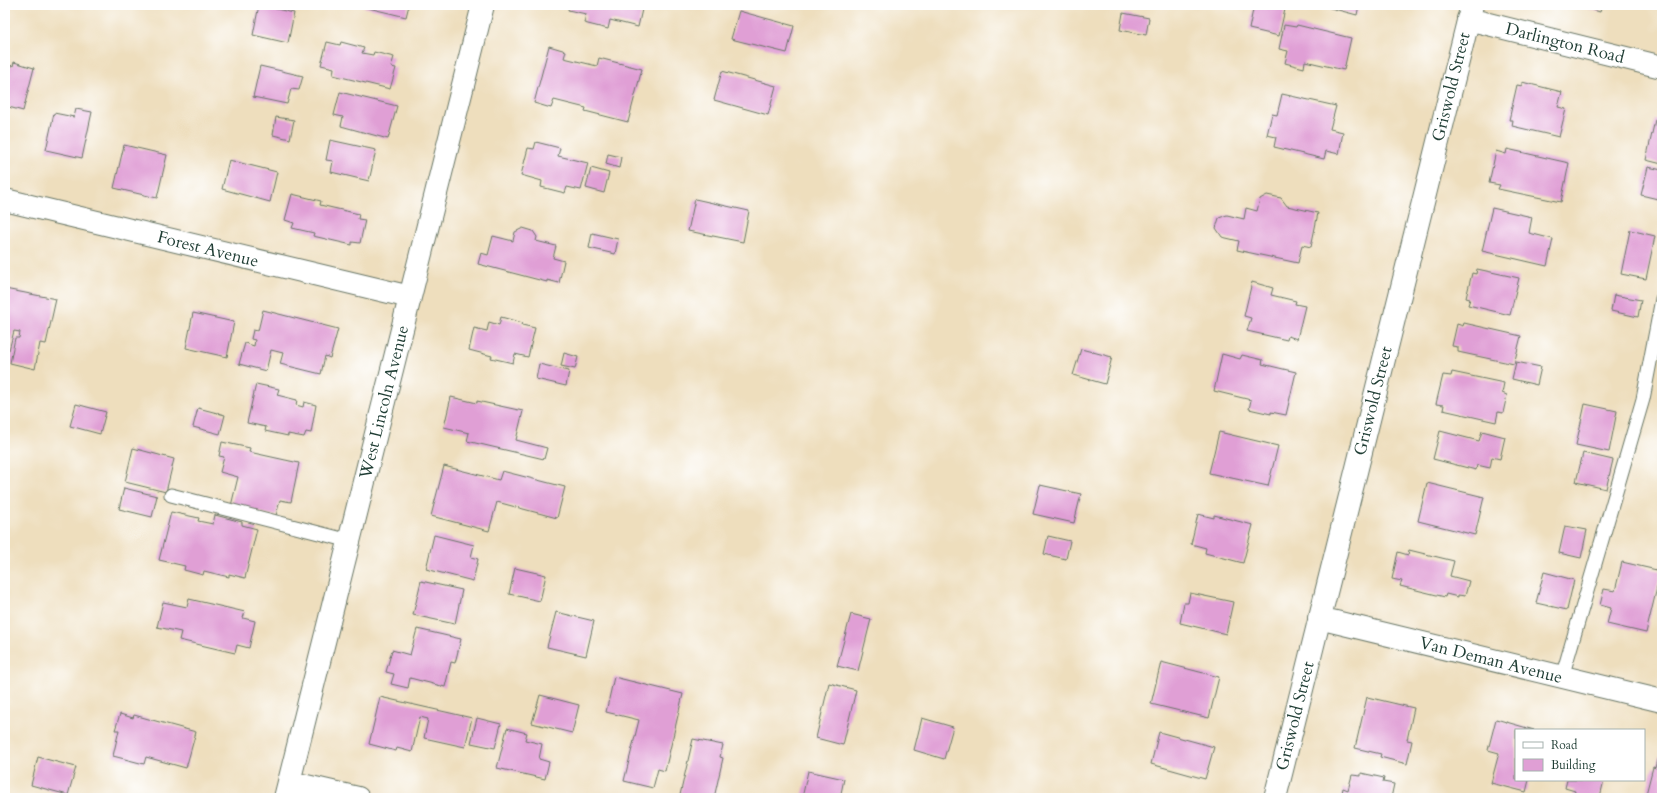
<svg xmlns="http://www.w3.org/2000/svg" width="1667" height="803" viewBox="0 0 1667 803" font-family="Cardo,serif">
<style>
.building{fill:#e09fd5}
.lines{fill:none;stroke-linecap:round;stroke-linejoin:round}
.service-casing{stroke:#677564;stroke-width:15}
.minor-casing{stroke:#677564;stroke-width:24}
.service{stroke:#fff;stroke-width:13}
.minor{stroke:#fff;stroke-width:22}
.labels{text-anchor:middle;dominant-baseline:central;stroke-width:3;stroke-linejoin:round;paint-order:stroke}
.street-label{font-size:17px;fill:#1f3d34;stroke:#fff}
</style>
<rect width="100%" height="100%" fill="#fff"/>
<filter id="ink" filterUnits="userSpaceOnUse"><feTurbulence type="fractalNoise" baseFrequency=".025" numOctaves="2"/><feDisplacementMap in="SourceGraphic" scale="8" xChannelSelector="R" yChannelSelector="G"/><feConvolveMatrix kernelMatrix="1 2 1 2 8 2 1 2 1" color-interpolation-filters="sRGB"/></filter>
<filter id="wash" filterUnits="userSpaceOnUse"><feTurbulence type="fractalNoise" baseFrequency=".012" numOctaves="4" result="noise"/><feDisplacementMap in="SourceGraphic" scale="16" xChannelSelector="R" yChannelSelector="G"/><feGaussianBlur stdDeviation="0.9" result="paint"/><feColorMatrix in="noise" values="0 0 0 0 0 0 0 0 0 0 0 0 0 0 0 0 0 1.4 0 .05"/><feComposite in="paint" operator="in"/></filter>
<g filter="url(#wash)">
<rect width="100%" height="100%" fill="#eedebd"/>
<g id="blocks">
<path class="building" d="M259,5L294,13L288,43L253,35Z
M364,5H409L406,17L364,7Z
M569,5H643L638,27L610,20L608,29L584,23L586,14L568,10Z
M1254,5H1286L1279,36L1249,29Z
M1319,5H1359L1357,15Z
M1576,5H1602L1600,12Z
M739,11L794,26L787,53L731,39Z
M1123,13L1149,18L1146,35L1120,30Z
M1284,25L1296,27L1297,25L1351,38L1344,70L1305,61L1304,68L1285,63L1288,51L1279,49Z
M327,42L340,45L341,42L364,48L362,53L373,55L374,52L394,57L391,67L396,68L390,89L333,75L334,68L321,65Z
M549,46L566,51L564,58L597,66L599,58L642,69L628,122L585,111L586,108L554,100L551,108L534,103Z
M14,62L34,68L23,111L5,106V64L13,66Z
M260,66L303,76L299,90L291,89L287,104L253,97Z
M722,71L776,86L768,115L714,100Z
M1522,82L1562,92L1558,107L1566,109L1559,137L1512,126L1513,120H1509L1517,85L1522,86Z
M340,92L397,106L388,139L341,126L343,117L334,115Z
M1282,94L1336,106L1330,129L1343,132L1339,154L1326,151L1324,159L1274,147L1276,137L1267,135L1272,114L1277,115Z
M76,109L92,112L82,158L46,150L54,113L74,117Z
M276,117L294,120L290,139L273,135Z
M1655,120L1662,122V164L1646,160Z
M330,140L376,150L369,181L331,172L333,161L326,160Z
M536,142L560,148L558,156L588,163L581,190L567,187L565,193L541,187L542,181L521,175L528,148L534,149Z
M124,145L167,155L157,198L114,188Z
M1507,149L1569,163L1561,202L1498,189L1500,185L1489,183L1496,151L1506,154Z
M608,154L621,157L619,168L606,164Z
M229,160L277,172L270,202L222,189Z
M1648,167L1662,170V200L1641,195Z
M591,168L609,173L604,193L586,188Z
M292,194L321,201L320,205L359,214L358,219L365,220L360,243L352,242V245L313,236L314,233L292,228L294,223L285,220Z
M1267,195L1281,198L1287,206L1318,213L1311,247L1302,245L1298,263L1237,250L1239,241L1222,237L1216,228L1219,218L1227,215L1244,219L1246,208L1257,211L1260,199Z
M695,199L749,211L743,242L688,231Z
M1492,208L1532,217L1529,233L1553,239L1547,266L1482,251Z
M523,228L533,231L537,237L536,241L556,246L553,258L564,261L559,283L547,280V282L478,264L481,253L488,255L493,236L513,241L515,232Z
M1630,230L1655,236L1646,279L1621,274Z
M592,233L618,239L615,254L589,248Z
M1477,269L1519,278L1510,315L1468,305L1470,299L1466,298L1472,273L1476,274Z
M1252,282L1273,288L1271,295L1296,301L1295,304L1305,306L1297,339L1288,336L1287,340L1247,331L1251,318L1244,316Z
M5,289L56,299L46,344L40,343L35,369L10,363L15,338H19L20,332L14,331L9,350L5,349Z
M1614,295L1641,300L1638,317L1611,311Z
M263,310L338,329L330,358L325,356L321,374L280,364L283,353L271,350L266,371L239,364L245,343L254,346L255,340L251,339L253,330L258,331Z
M193,313L234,322L227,357L186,348Z
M501,317L523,323L522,325L535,328L528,357L515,354L513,363L491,358L492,356L469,350L474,328L487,331L489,322L499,325Z
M1464,323L1521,336L1514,364L1458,352V347L1452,346L1457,324L1463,326Z
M1081,349L1112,357L1105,384L1073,375Z
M564,353L578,357L575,369L561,366Z
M1222,354L1240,359L1242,355L1263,360L1262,364L1296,372L1286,415L1271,412V414L1249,409L1251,400L1214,391Z
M1516,362L1541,367L1537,385L1512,379Z
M539,364L569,371L566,386L536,379Z
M1452,372L1504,383L1502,393L1507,395L1503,413L1498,412L1496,422L1443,410L1444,405L1436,404L1443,375L1451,376Z
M256,384L279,389L277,395L297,400L296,405L303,407L304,402L316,405L311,433L306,432L304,437L288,434V436L265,431L266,427L247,423Z
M451,397L477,403V401L523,411L516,440L547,448L544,459L467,441L469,433L444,427Z
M76,404L106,412L100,434L70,426Z
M1585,404L1617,411L1609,452L1576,445Z
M198,408L225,415L220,434L193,427Z
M1440,431L1479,441L1482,431L1505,437L1500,459L1492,457L1490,468L1477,465L1476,470L1433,459Z
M1219,432L1278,446L1268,486L1209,473Z
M222,442L250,448L249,452L299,463L291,502L280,500L276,516L231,506L238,477L220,472L224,457L219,456Z
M133,448L174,459L166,492L125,482Z
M1583,453L1613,460L1606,489L1576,482Z
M444,466L499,480L502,471L565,487L557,518L497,502L489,531L431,516Z
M1427,483L1484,497L1475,535L1418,521Z
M1040,485L1081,494L1074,523L1033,514Z
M124,488L157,496L152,517L119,509Z
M171,512L199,518L198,521L213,524L215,515L242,522V525L257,529L245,578L229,574V577L204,571L203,575L184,570L185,566L159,560Z
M1198,514L1214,518V515L1253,525L1243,563L1205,553L1206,548L1191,544Z
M1565,526L1587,530L1581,558L1559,553Z
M434,535L474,545L471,557L478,559L473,581L426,569Z
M1048,536L1070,541L1066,559L1044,554Z
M1409,550L1454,561L1450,576L1469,581L1465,596L1458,595V597L1446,594L1445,597L1400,586L1402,581L1392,579L1398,552L1408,555Z
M1622,562L1661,571L1646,633L1607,624L1611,608L1600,605L1604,589L1615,591Z
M515,568L546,575L540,601L509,594Z
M1544,572L1574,580L1567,610L1536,603Z
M421,581L462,590L455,624L413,615Z
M1190,593L1233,602L1226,634L1180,623L1184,603H1188Z
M189,599L245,612L243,618L255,621L249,648L237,645L235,653L179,640L181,632L157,627L163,602L187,607Z
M556,612L594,621L586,656L547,647Z
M851,614L871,619L858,671L837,666Z
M417,629L461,639L455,663L451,662L445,687L410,678L408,688L391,684L394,674L386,672L392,650L410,655Z
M1161,662L1219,677L1209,718L1151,704Z
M614,677L683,694L665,771L658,769L653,788L624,781L639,720L606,712Z
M829,683L856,690L843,745L816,738Z
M540,695L579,705L572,733L532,723Z
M380,697L472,718L465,747L424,738L428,719L420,717L412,752L397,748L396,751L369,744Z
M1367,697L1414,708L1407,740L1412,741L1407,764L1380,757L1381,754L1355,748Z
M120,714L133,718L134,715L196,732L186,768L146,757L144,764L113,756L119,730H115Z
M477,718L501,724L495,748L471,743Z
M922,718L953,727L944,759L914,750Z
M1496,719L1534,730H1516V780H1529L1526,792L1491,783L1499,753L1488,750Z
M507,728L527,733L525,740L542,744L539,759L549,762L545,779L497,768Z
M1159,732L1214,747L1205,779L1151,764Z
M693,739L723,745L720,757L723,758L714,798H696L680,795Z
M1659,756L1662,757V798H1645L1653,767L1656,768Z
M38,757L76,767L68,795L31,785Z
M808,771L844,779L840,798H802Z
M1361,773L1384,778L1383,782L1394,784L1391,798H1341L1343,788L1348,790L1352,775L1361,776Z
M1567,780H1604L1600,797L1596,796V798H1573L1575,791L1565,788Z"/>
</g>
</g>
<g filter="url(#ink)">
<use href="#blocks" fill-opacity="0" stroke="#677564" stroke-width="1"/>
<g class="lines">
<g class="service-casing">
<path id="service" d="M171,495L350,541
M1562,677L1643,399L1662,299"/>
</g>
<g class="minor-casing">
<path id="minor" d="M1468,19L1662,67
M5,200L410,297
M1319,618L1662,701
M289,782L358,798
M285,798L483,5
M1275,798L1472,5"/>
</g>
<use href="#service" class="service"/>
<use href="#minor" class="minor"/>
</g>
</g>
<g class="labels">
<g class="street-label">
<text transform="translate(1565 43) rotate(14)">Darlington Road</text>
<text transform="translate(1451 87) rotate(-76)">Griswold Street</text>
<text transform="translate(208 249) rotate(14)">Forest Avenue</text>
<text transform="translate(1373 401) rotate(-76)">Griswold Street</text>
<text transform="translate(384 402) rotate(-76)">West Lincoln Avenue</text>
<text transform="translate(1491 660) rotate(14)">Van Deman Avenue</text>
<text transform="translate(1295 716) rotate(-76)">Griswold Street</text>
</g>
</g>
<rect width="1667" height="803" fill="none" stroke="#fff" stroke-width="20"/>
<rect x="1515" y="729" width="130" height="52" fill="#ffffff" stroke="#a5b1ae"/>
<rect x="1523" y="742" width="20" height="6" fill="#ffffff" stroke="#a5b1ae"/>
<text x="1551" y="749" font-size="12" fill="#1f3d34">Road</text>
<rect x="1523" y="759" width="20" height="12" fill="#e09fd5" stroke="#a5b1ae"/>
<text x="1551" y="769" font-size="12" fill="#1f3d34">Building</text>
</svg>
